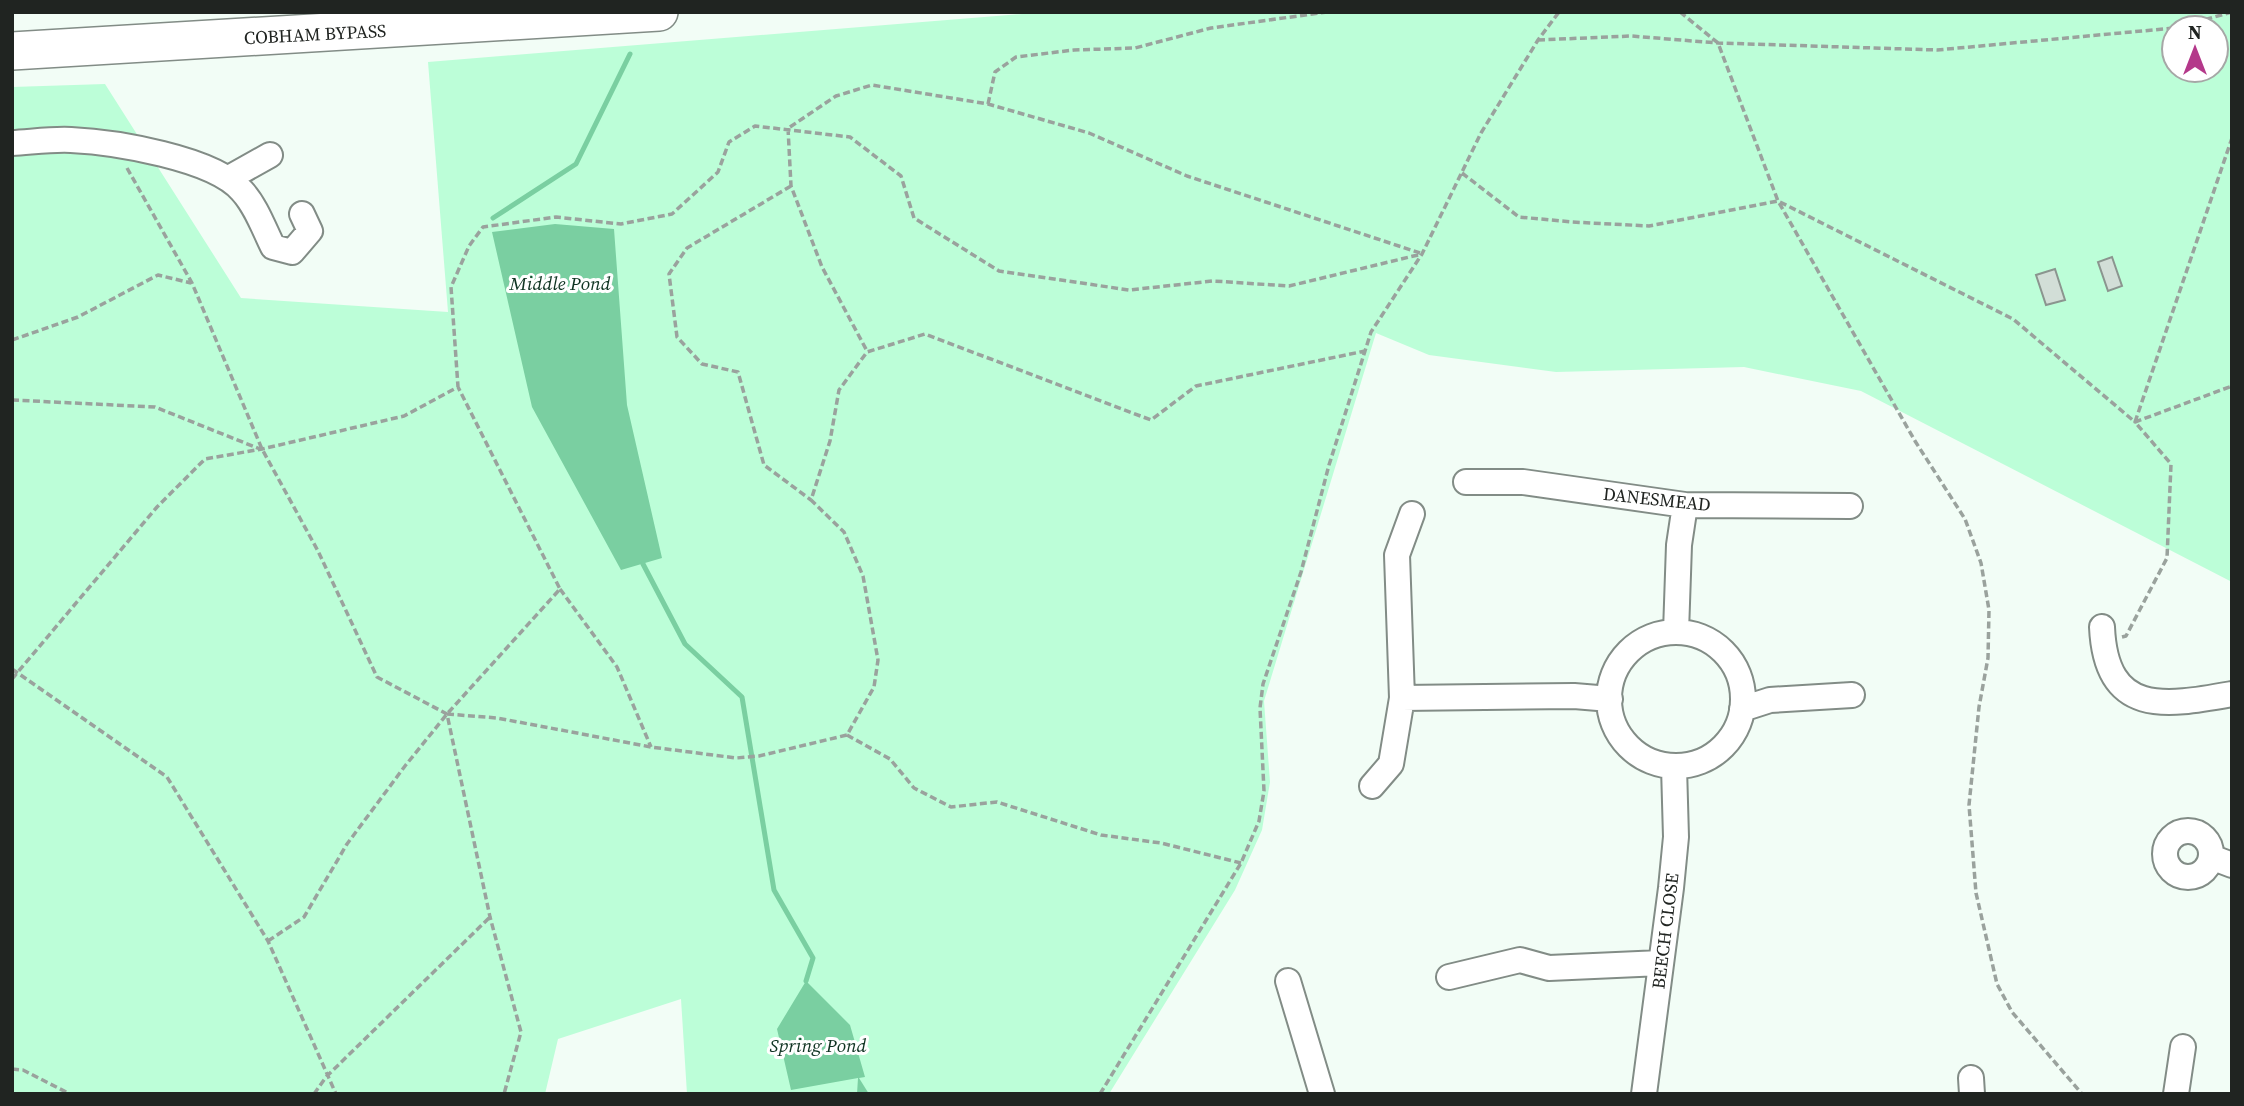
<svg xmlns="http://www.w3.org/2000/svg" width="2244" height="1106" viewBox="0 0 2244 1106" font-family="'Source Serif 4',serif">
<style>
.green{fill:#bcfed8;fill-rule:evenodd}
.water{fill:#7acfa1}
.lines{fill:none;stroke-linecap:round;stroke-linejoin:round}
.stream{stroke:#7acfa1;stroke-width:5}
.building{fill:#d2ded7;stroke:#8b958f;stroke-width:2}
.minor-casing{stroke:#828c86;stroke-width:28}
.highway-casing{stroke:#828c86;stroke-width:40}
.path{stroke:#9aa29d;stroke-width:3.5;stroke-dasharray:7 3.5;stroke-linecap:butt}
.minor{stroke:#fff;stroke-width:24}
.highway{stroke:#fff;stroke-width:37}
.labels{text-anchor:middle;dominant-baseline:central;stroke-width:6;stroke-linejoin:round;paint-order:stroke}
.street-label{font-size:18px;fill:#202421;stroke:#fff}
.water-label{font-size:19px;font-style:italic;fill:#0f3422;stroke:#fff}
</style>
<rect width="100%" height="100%" fill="#f2fdf6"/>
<path class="green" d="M1046,12H2232V582L1861,391L1744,367L1556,372L1429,355L1376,333L1264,701L1270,782L1262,830L1235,890L1109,1094H687L681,999L558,1039L545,1094H12V87L105,84L241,298L448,312L428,62ZM2174,28H2216V70H2174Z"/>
<path class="water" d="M555,224L614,229L627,405L662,558L621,570L532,407L492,232Z
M806,981L850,1025L865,1077L859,1078L869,1094H857L858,1078L791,1090L777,1029Z"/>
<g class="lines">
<path class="stream" d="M493,218L576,164L630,54
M643,564L685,644L742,697L774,890L813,958L806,981"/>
</g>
<path class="building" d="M2112,257L2122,286L2108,291L2098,262Z
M2055,269L2065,300L2046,305L2036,275Z"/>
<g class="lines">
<g class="minor-casing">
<path id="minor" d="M12,143C31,142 52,139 71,140C114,142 214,158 242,191C256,206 264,229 273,247L292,252L310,231L302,214
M229,178L270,155
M1466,482H1523L1685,505L1850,506
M2102,627C2106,717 2165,706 2232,694
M1676,632L1679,545L1685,505
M1609 699a67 67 0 1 1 134 0a67 67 0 1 1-134 0Z
M1402,698L1574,696L1610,699
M1742,709L1770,700L1852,695
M1372,786L1391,764L1402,698L1397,555L1412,514
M2165 854a23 23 0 1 1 46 0a23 23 0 1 1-46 0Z
M2211,857L2232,865
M1449,977L1520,960L1549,968L1661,963
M1288,981L1322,1094
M1971,1078L1972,1094
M1644,1094L1671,888L1676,837L1674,767
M2176,1094L2183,1047"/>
</g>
<g class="highway-casing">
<path id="highway" d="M12,51L659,12"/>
</g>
<path class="path" d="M1680,12L1718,43L1778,201L1915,441L1965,519L1981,563L1989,610L1988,658L1979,707L1969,805L1976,893L1997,984L2012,1012L2082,1094
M2175,28L2232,12
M1538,40L1631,36L1718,43L1937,50L2174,28
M988,104L995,72L1016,57L1074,50L1135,48L1211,28L1327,12
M790,127L836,96L872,85L988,104L1089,133L1187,176L1420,253
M788,128L791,186L822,267L867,351
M127,168L192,283L262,449L318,551L377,677L447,714L490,917L521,1032L504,1094
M1462,173L1519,217L1572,222L1649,226L1778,201L2013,319L2135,422L2232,386
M791,186L687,248L669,274L677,337L702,364L738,372L764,465L811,500
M12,340L78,317L158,275L191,283
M12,400L155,407L260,449
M560,589L617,667L651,747
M2122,637L2126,636L2167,558L2171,464L2135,422L2232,138
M12,669L167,777L268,941L336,1094
M12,679L157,507L205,459L262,449L404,416L458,387L451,287L469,246L483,227L556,217L621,224L672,214L718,172L729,142L755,126L850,137L901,176L914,218L999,271L1129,290L1213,281L1289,286L1422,254
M447,714L497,718L651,747L736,758L759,756L847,735L874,687L878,660L863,576L844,532L811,500L830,441L839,390L867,352L925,334L1151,420L1196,386L1365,351
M847,735L890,759L914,788L951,807L997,802L1101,835L1161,843L1241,863
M268,941L304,917L347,844L405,766L447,714L560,589L458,387
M12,1069L23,1070L70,1094
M314,1094L326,1077L490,917
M1100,1094L1241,863L1259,821L1264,791L1260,708L1263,684L1301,572L1329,465L1371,332L1422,254L1481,133L1538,40L1559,12"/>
<use href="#minor" class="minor"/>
<use href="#highway" class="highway"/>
</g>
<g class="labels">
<g class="street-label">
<text transform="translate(315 34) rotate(-3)">COBHAM BYPASS</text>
<text transform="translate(1657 499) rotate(6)">DANESMEAD</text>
<text transform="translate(1665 931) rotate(-83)">BEECH CLOSE</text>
</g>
<g class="water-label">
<text x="560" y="283">Middle Pond</text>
<text x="818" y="1045">Spring Pond</text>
</g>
</g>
<rect width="2244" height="1106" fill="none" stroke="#202421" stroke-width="28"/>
<g transform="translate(2195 49)"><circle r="33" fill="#ffffff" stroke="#a6a7a6" stroke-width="2"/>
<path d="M0-5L12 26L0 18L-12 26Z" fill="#b4388a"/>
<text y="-10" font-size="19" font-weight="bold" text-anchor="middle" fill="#202421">N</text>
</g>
</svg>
